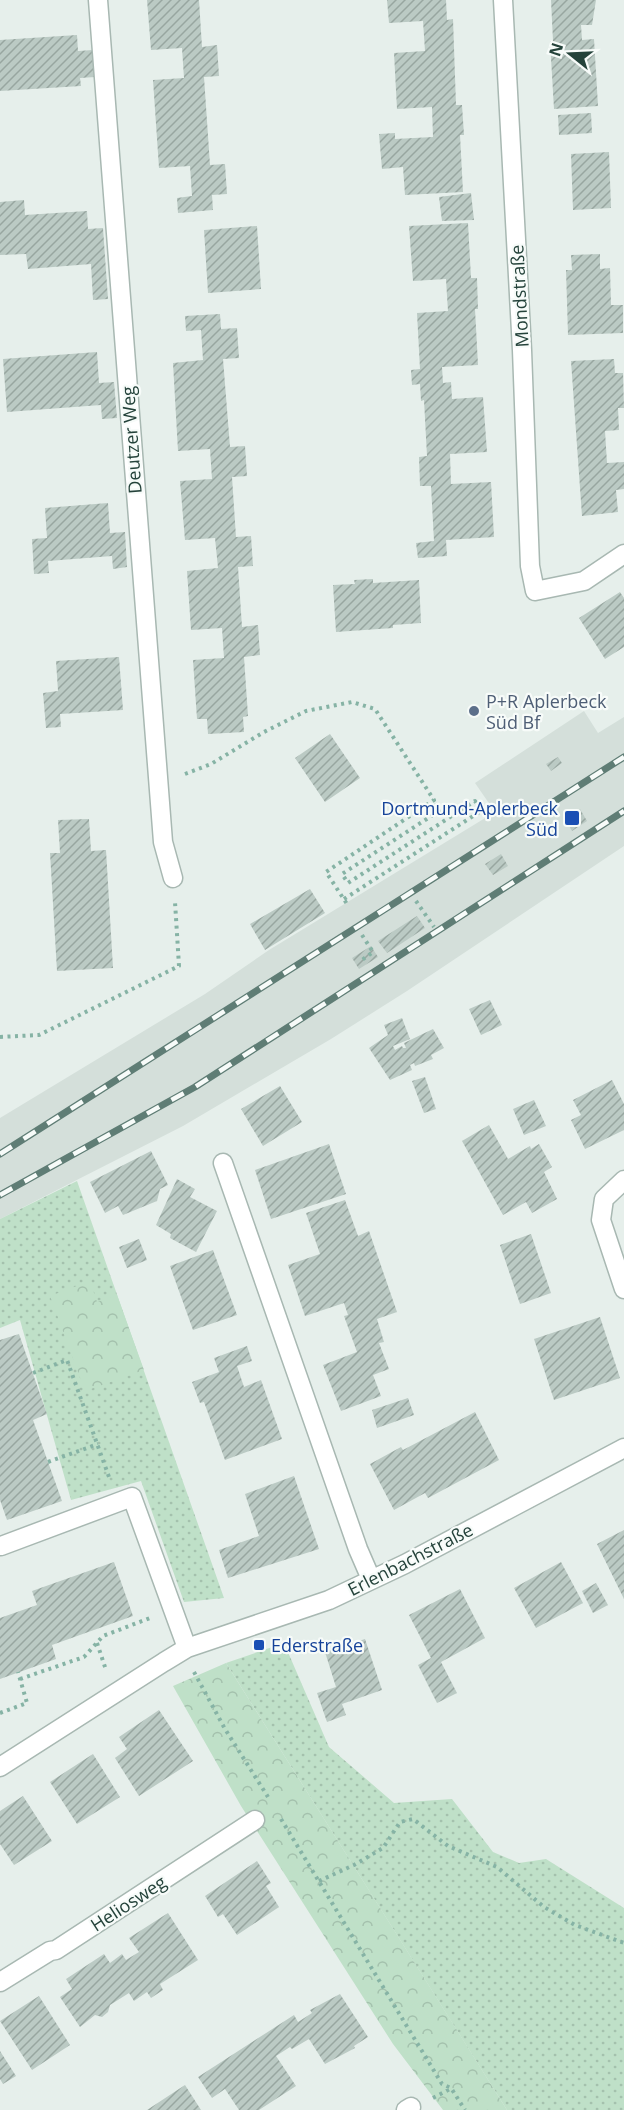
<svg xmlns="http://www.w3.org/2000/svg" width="624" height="2110" viewBox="0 0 624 2110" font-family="'Open Sans',sans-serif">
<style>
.built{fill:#d4dfda}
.grass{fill:url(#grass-dots)}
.park{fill:url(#park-crowns)}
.building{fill:url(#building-hatch)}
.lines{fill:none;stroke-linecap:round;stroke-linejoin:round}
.minor-casing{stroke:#a8b8b2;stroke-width:21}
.path{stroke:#86b3a5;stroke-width:4;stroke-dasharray:3 4.5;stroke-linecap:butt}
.minor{stroke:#fff;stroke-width:18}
.rail-casing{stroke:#5f7d75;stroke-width:7}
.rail{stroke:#f7fbf9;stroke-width:4.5;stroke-dasharray:14;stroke-linecap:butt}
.service-dot{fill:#5c6f8a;stroke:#f7fbf9;stroke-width:2}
.transit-dot{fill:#1a4fb4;stroke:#f7fbf9;stroke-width:2}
.labels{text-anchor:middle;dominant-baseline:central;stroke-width:4.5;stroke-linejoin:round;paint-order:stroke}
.street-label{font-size:18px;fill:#24423a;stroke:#f7fbf9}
.service-label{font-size:18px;fill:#4e5e75;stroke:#f7fbf9;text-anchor:start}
.transit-label{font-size:18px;fill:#164399;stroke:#f7fbf9;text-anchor:end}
</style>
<defs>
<pattern id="grass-dots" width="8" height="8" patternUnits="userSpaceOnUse" patternTransform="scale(1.5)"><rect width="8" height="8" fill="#bfe0c8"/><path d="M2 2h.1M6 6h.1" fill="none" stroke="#a4c1ad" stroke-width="1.8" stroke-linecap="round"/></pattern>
<pattern id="park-crowns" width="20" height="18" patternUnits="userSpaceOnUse" patternTransform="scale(1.5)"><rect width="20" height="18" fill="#bfe0c8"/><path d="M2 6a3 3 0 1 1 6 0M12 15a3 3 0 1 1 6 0" fill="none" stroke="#a4c1ad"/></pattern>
<pattern id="building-hatch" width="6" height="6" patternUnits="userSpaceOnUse" patternTransform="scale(1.5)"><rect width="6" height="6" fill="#bbcac4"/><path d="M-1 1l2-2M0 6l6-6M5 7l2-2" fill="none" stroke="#98a6a0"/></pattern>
</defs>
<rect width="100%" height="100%" fill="#e6efeb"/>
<path class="built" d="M584,711L598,733L624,717V846L407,991L331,1039L183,1126L0,1219V1118L205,994L269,950L495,812L475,783Z"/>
<path class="grass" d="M77,1181L224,1598L184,1602L141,1481L71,1500L20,1320L0,1328V1219Z
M284,1643L329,1747L394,1803L452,1799L493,1852L519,1863L546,1859L624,1908V2110H507L226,1663Z"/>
<path class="park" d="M90,1281L97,1302L117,1295L144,1370L85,1391L50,1296Z
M226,1663L472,2054L507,2110H443L393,2044L241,1806L173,1686Z"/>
<path class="building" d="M147,0H199L202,47L217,45L219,76L204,77L210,165L225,164L227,194L212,195L213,210L178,213L177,198L192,196L190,166L159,168L153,80L184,78L182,48L151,50Z
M387,0H446L447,20L453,19L456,105H462L464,135H460L463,192L405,195L403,167L382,169L379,134L395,133V139L433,137L432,107L397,109L394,53L425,51L423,21L389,23Z
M551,0H596L592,25H581L582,40L594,39L598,106L554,109L550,41H553Z
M77,35L78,51L93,50L95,77L80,78L81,86L0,91V40Z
M591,113L592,133L559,135L558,115Z
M609,152L611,208L573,210L571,154Z
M471,193L474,220L442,221L439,197Z
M24,200L25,215L87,211L88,229L103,228L108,299L93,300L91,264L28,269L26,254L0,255V202Z
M468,223L471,278H477L478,309H475L478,365L442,367L443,383L451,382L452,399L483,397L487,452L450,454L451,484L491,482L494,537L446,540L447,556L418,558L416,543L434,541L431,486H420L419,457L427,456L424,400L421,401L420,384L412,385L411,370L420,369L417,313L448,311L447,296L446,279L413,281L409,226Z
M257,226L261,289L208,293L204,230Z
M600,254V269L610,268L611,305H623V333L568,335L566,270H572L571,255Z
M220,314L221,329L237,328L239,358L223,359L230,447L245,446L247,476L232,477L236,537L251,536L253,566L238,567L242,627L258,625L260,655L244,657L248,716L243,717L244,732L208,734L207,719H197L193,660L224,658L222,628L191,630L187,571L218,568L215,538L185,540L180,481L212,479L210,449L178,451L173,363L203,360L201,330L186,331L185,316Z
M97,352L99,383L114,382L117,418L102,419L101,405L7,412L3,359Z
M614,359L615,373H623L624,408H618L619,430L605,431L607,463L624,462V489L616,490L618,512L582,516L571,361Z
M108,503L110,533L125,532L127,567L113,569L112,556L48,561L49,573L34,574L32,539L47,538L45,508Z
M373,579V583L419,580L421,623L393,625V628L336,632L333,585L355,584L354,580Z
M620,592L624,598V647L605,659L579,618Z
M119,657L123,710L60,714L61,727L46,728L43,693L58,691L56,661Z
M330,734L360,778L325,802L295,758Z
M558,757L562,763L551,771L546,764Z
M580,809L587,821L572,831L565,819Z
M89,819L91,851L106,850L113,968L57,971L50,853H60L58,820Z
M501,854L508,866L493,875L485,864Z
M310,889L325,913L265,950L250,924Z
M417,916L425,928L387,953L378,941Z
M371,946L378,957L359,969L352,958Z
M490,1000L502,1025L481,1035L469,1009Z
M402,1018L410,1039L393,1046L395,1050L402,1046L403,1048H406L404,1043L433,1029L444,1048L431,1055L433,1059L415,1066L414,1063L410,1065L412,1070L390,1080L369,1048L388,1035L384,1025Z
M425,1077L436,1109L424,1113L412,1081Z
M612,1080L624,1104V1130L585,1149L571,1120L581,1115L573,1100Z
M280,1086L302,1122L263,1146L241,1109Z
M534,1100L546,1126L524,1135L513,1109Z
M489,1125L508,1159L530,1146L531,1149L539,1144L552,1167L544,1172L557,1199L532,1213L526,1202L503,1215L462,1141Z
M329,1144L346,1194L271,1219L255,1170Z
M151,1151L168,1185L160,1189L157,1201L123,1215L118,1206L105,1213L90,1182Z
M177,1179L195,1189L190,1197L217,1211L196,1252L170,1238L171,1234L156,1225Z
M345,1200L358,1236L369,1231L397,1312L377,1319L384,1342L379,1343L389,1369L373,1375L381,1396L341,1411L323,1365L357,1352L344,1316L348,1315L344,1303L305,1316L288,1265L320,1254L306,1213Z
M531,1234L551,1293L520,1304L500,1245Z
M139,1239L147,1260L127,1268L119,1247Z
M213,1250L237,1315L193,1330L170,1266Z
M600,1317L620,1378L554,1400L534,1339Z
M19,1334L47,1414L33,1420L62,1501L7,1520L0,1500V1340Z
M247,1346L252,1361L237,1366L244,1387L261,1380L282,1439L225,1460L204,1402L200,1403L192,1382L219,1372L214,1358Z
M408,1398L414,1415L377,1428L372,1410Z
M475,1412L499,1460L428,1498L425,1493L394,1510L370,1464L401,1447L403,1450Z
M294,1476L319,1549L228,1578L219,1550L259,1536L245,1494Z
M624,1530V1599L597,1544Z
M114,1562L133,1616L52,1645L56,1659L0,1679V1618L37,1605L32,1591Z
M561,1562L583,1603L536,1628L514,1588Z
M596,1583L608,1605L593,1613L582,1591Z
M460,1589L485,1638L441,1662L457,1693L437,1703L418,1665L431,1658L409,1615Z
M365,1639L382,1690L342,1704L346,1715L327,1722L317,1693L336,1687L325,1652Z
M159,1710L193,1761L139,1796L115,1758L127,1749L119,1737Z
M93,1754L120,1797L77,1824L50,1782Z
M23,1796L52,1841L14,1865L0,1844V1811Z
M257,1861L271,1883L266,1886L279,1907L237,1935L223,1914L218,1917L205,1896Z
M168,1913L198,1960L160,1984L163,1990L151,1998L147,1992L134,2001L129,1993L110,2005L108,2012L102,2017L95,2015L80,2027L60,1997L72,1989L66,1979L104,1954L110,1963L122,1954L126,1960L139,1952L129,1938Z
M340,1994L368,2037L354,2046L355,2048L325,2064L309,2039L292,2049L290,2047L276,2056L296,2086L259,2110H239L225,2089L212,2098L198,2077L294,2015L298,2022L312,2013L310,2010Z
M39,1996L70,2045L32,2070L0,2021Z
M0,2051L16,2076L3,2084L0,2079Z
M185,2085L201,2110H147Z"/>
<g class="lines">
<g class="minor-casing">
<path id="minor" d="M98,0L163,842L173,878
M503,0L522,350L530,566L535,591L584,581L624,554
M223,1163L358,1549L371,1579
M624,1180L604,1199L601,1220L624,1289
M1,1546L132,1497L187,1648
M0,1767L164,1662L187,1648L329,1600L405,1564L624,1448
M0,1982L50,1951L56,1950L255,1820
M406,2110L411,2107"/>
</g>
<path class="path" d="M185,774L211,764L264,732L306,711L352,702L375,709L434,800L326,872L347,904
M344,899L481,811L475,801L348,883L342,874L439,811L433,801
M416,901L434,927
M362,935L373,952L362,960
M0,1037L39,1035L179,966L175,902
M33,1373L67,1360L109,1477
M48,1462L98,1444
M97,1643L106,1670
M194,1672L225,1729L268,1797
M20,1679L84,1657L103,1636L150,1618
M0,1713L27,1703L18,1672
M281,1819L442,2084L451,2088L465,2110
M319,1881L354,1865L383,1848L400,1822L413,1819L448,1846L497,1867L544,1907L575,1925L624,1943
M433,2098L450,2089"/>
<use href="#minor" class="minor"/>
<g class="rail-casing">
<path id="rail" d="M0,1154L624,757
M0,1195L195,1087L624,811"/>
</g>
<use href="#rail" class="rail"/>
</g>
<circle class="service-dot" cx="474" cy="711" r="6"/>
<g class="transit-dot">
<rect x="564" y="810" width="16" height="16" rx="3"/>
<rect x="253" y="1639" width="12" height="12" rx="3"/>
</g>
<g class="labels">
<g class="street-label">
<text transform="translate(519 296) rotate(-93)">Mondstraße</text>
<text transform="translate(131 440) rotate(-94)">Deutzer Weg</text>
<text transform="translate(410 1559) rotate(-27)">Erlenbachstraße</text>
<text transform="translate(128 1903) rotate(-33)">Heliosweg</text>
</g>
<g class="service-label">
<text x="486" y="701">P+R Aplerbeck<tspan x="486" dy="21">Süd Bf</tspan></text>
</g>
<g class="transit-label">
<text x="558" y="808">Dortmund-Aplerbeck<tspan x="558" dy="21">Süd</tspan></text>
<text x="271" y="1645" text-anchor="start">Ederstraße</text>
</g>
</g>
<g transform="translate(570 54) rotate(288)" stroke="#f7fbf9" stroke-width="4.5" paint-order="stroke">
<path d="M0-4.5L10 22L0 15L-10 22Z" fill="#24423a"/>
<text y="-9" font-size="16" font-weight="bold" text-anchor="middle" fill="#24423a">N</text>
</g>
</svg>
